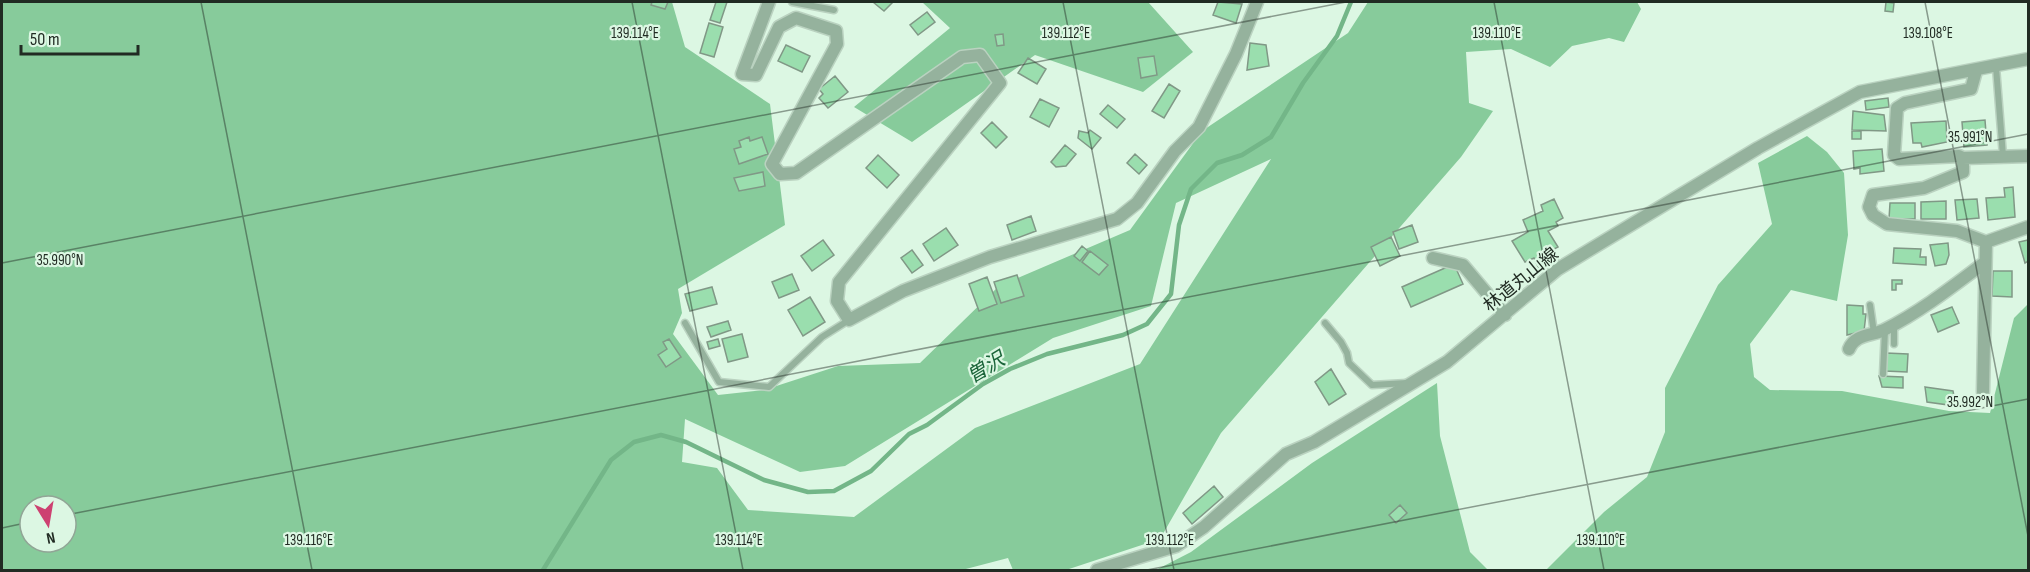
<svg xmlns="http://www.w3.org/2000/svg" width="2030" height="572" viewBox="0 0 2030 572" font-family="'Sofia Sans Condensed','Noto Sans JP',sans-serif">
<style>
.forest{fill:#87cb9b;fill-rule:evenodd}
.lines{fill:none;stroke-linecap:round;stroke-linejoin:round}
.stream{stroke:#73b688;stroke-width:4.5}
.building{fill:#9adeae;stroke:#809886;stroke-width:1.5}
.lane-casing{stroke:#bad2c0;stroke-width:9}
.street-casing{stroke:#bad2c0;stroke-width:15}
.lane{stroke:#95b29d;stroke-width:6}
.street{stroke:#95b29d;stroke-width:12}
.ticks{fill:none;stroke:#212b23;stroke-width:1.5;stroke-opacity:0.45}
.labels{text-anchor:middle;dominant-baseline:central;stroke-width:4.5;stroke-linejoin:round;paint-order:stroke}
.street-label{font-size:18px;fill:#212b23;stroke:#dcf7e3}
.water-label{font-size:20px;font-style:italic;fill:#1a6439;stroke:#dcf7e3}
.ticks-label{font-size:15px;text-anchor:middle;fill:#212b23;stroke:#dcf7e3;stroke-width:4.5;stroke-linejoin:round;paint-order:stroke}
</style>
<rect width="100%" height="100%" fill="#dcf7e3"/>
<path class="forest" d="M2,2H672L685,47L770,104L785,225L678,289L682,313L673,334L718,395L764,390L838,366L920,363L999,286L1130,230L1202,131L1348,33L1368,2H1637L1641,9L1624,42L1609,38L1572,46L1550,67L1511,49L1466,52L1469,103L1493,111L1461,157L1221,433L1160,539L1066,570H1013L1008,558L962,570H2ZM1271,159L1140,364L975,428L854,517L748,510L717,468L682,462L685,419L800,472L845,466L1053,338L1151,306L1176,203ZM30,506H66V542H30Z
M922,2H1148L1193,52L1143,92L1035,55L912,142L854,107L950,28Z
M1807,136L1827,152L1844,173L1848,235L1837,301L1791,290L1750,344L1754,377L1770,390L1842,391L1949,411L1990,413L2014,318L2028,304V570H1546L1604,512L1647,477L1665,432V388L1718,285L1772,224L1758,163Z
M1437,383L1440,436L1470,552L1488,570H1156L1191,552L1312,463Z"/>
<g class="lines">
<path class="stream" d="M543,570L611,460L634,442L661,435L686,442L764,480L808,492L834,491L871,471L909,434L927,425L983,384L1010,369L1047,354L1123,335L1147,324L1171,294L1179,225L1191,189L1217,163L1242,155L1271,137L1303,83L1337,36L1351,2"/>
</g>
<path class="building" d="M652,2H668L665,9L651,5Z
M716,2H727L720,23L710,20Z
M873,2H893L884,11Z
M1218,2L1242,4L1236,23L1213,15Z
M1886,2L1894,3L1893,12L1885,11Z
M927,12L935,22L918,35L910,25Z
M709,23L723,27L714,57L700,53Z
M1003,34L1004,45L997,46L995,35Z
M1250,43L1266,45L1269,66L1247,70Z
M786,45L810,56L802,72L778,61Z
M1154,56L1157,75L1141,78L1138,58Z
M1028,58L1046,69L1037,84L1018,73Z
M835,76L848,92L828,108L819,98L823,94L819,89Z
M1169,84L1180,91L1164,118L1152,111Z
M1888,98L1889,107L1866,110L1865,101Z
M1040,99L1059,108L1049,127L1030,117Z
M1108,105L1125,119L1117,128L1100,114Z
M1853,111L1884,115L1886,131L1852,130Z
M1985,120L1987,145L1964,147L1962,122Z
M1946,121L1947,142L1922,147L1921,143H1913L1911,123Z
M992,122L1007,137L996,148L981,133Z
M1090,130L1101,138L1092,149L1078,138L1079,131L1088,133Z
M1852,131H1861V139H1852Z
M749,137L750,141L762,137L768,154L739,164L734,149L741,147L739,141Z
M1065,145L1076,154L1066,166L1056,167L1051,162Z
M1882,149L1884,171L1860,174V168L1854,169L1853,151Z
M1135,154L1147,165L1139,174L1127,163Z
M878,155L899,175L887,188L866,168Z
M763,172L765,186L739,191L734,178Z
M2013,187L2015,217L1988,220L1986,198L2005,197L2004,188Z
M1554,199L1563,218L1556,222L1558,226L1548,231L1558,247L1554,249L1559,260L1539,269L1534,258L1525,262L1512,241L1528,232L1523,220L1543,211L1541,205Z
M1977,199L1979,218L1957,220L1955,200Z
M1946,201V219H1921V202Z
M1890,203H1915V219H1889Z
M1031,216L1036,231L1012,240L1007,225Z
M1412,225L1418,242L1399,249L1393,232Z
M946,228L958,245L934,261L923,244Z
M1391,237L1400,256L1380,266L1371,247Z
M823,240L834,255L812,271L801,256Z
M2028,240V261L2025,263L2019,242Z
M1948,243L1949,255L1946,264L1935,266L1930,245Z
M1082,246L1088,251L1080,261L1074,256Z
M1894,248L1921,249L1920,257H1926V265L1893,263Z
M912,250L923,265L912,273L901,258Z
M1090,251L1108,265L1099,275L1082,262Z
M1454,264L1463,284L1411,307L1402,287Z
M1993,271H2012V297L1992,296Z
M792,274L799,290L779,298L772,282Z
M1017,275L1024,296L1001,303L994,282Z
M987,277L997,304L979,311L969,284Z
M1892,280H1902V284H1896V290H1892Z
M712,287L717,304L690,311L685,294Z
M810,297L825,322L803,336L788,310Z
M1847,305L1863,306V314H1866L1864,331L1847,335Z
M1952,307L1959,323L1938,332L1931,315Z
M728,321L731,330L711,337L707,327Z
M742,334L748,357L728,362L722,339Z
M669,339L681,357L666,367L658,355L667,349L663,342Z
M718,339L720,346L709,349L707,342Z
M1886,353L1908,354L1907,372L1885,371Z
M1331,369L1346,394L1329,405L1315,382Z
M1879,376L1903,377V388L1882,387Z
M1925,387L1953,391L1956,406L1927,402Z
M1214,486L1223,497L1192,524L1183,513Z
M1400,505L1407,513L1396,523L1389,515Z"/>
<g class="lines">
<g class="lane-casing">
<path id="lane" d="M792,2L834,10
M1996,67L2003,156
M1870,305L1874,333
M685,323L719,382L769,387L822,337L849,320
M1325,323L1341,342L1347,353L1349,363L1372,385L1407,383
M1894,344V324
M1883,374L1885,330"/>
</g>
<g class="street-casing">
<path id="street" d="M769,2L742,74L756,75L779,27L796,18L836,31L837,44L772,164L780,174L796,173L962,57L980,55L1000,83L839,282L837,301L849,320L903,291L990,257L1117,219L1137,203L1175,151L1199,127L1236,54L1257,2
M1976,71L1971,89L1905,103L1897,108L1894,155L1899,159L1959,156L1963,158V172L1924,188L1873,195L1869,207L1873,215L1887,224L1957,231L1986,242L2028,227
M1963,158L2028,156
M1433,258L1463,265L1505,315
M1849,349C1855,334 1871,336 1884,330C1920,312 1952,287 1984,263
M1983,392L1986,242
M1097,570L1176,546L1204,527L1286,454L1314,442L1447,362L1558,269L1758,148L1860,92L2028,59"/>
</g>
<use href="#lane" class="lane"/>
<use href="#street" class="street"/>
</g>
<path class="ticks" d="M201,2L312,570M632,2L743,570M1063,2L1174,570M1494,2L1604,570M1925,2L2028,536M2,263L1346,2M66,515L2028,134M2,528L30,522M1147,570L2028,399"/>
<g class="labels">
<g class="street-label">
<text transform="translate(1521 280) rotate(-39)">林道丸山線</text>
</g>
<g class="water-label">
<text transform="translate(986 368) rotate(-31)">曽沢</text>
</g>
</g>
<g class="ticks-label">
<text x="635" y="38">139.114°E</text>
<text x="1066" y="38">139.112°E</text>
<text x="1497" y="38">139.110°E</text>
<text x="1928" y="38">139.108°E</text>
<text x="1970" y="142">35.991°N</text>
<text x="60" y="265">35.990°N</text>
<text x="1970" y="407">35.992°N</text>
<text x="309" y="545">139.116°E</text>
<text x="739" y="545">139.114°E</text>
<text x="1170" y="545">139.112°E</text>
<text x="1601" y="545">139.110°E</text>
</g>
<rect width="2030" height="572" fill="none" stroke="#212b23" stroke-width="6"/>
<g transform="translate(48 524) rotate(169)"><circle r="28" fill="#dcf7e3" stroke="#91a596" stroke-width="1.5"/>
<path d="M0-4.5L10 22L0 15L-10 22Z" fill="#cd4171"/>
<text y="-9" font-size="16" font-weight="bold" text-anchor="middle" fill="#212b23">N</text>
</g>
<path d="M21 45v9h117v-9" fill="none" stroke="#212b23" stroke-width="3"/>
<text x="30" y="45" font-size="18" fill="#212b23" stroke="#dcf7e3" stroke-width="4.5" paint-order="stroke">50 m</text>
</svg>
